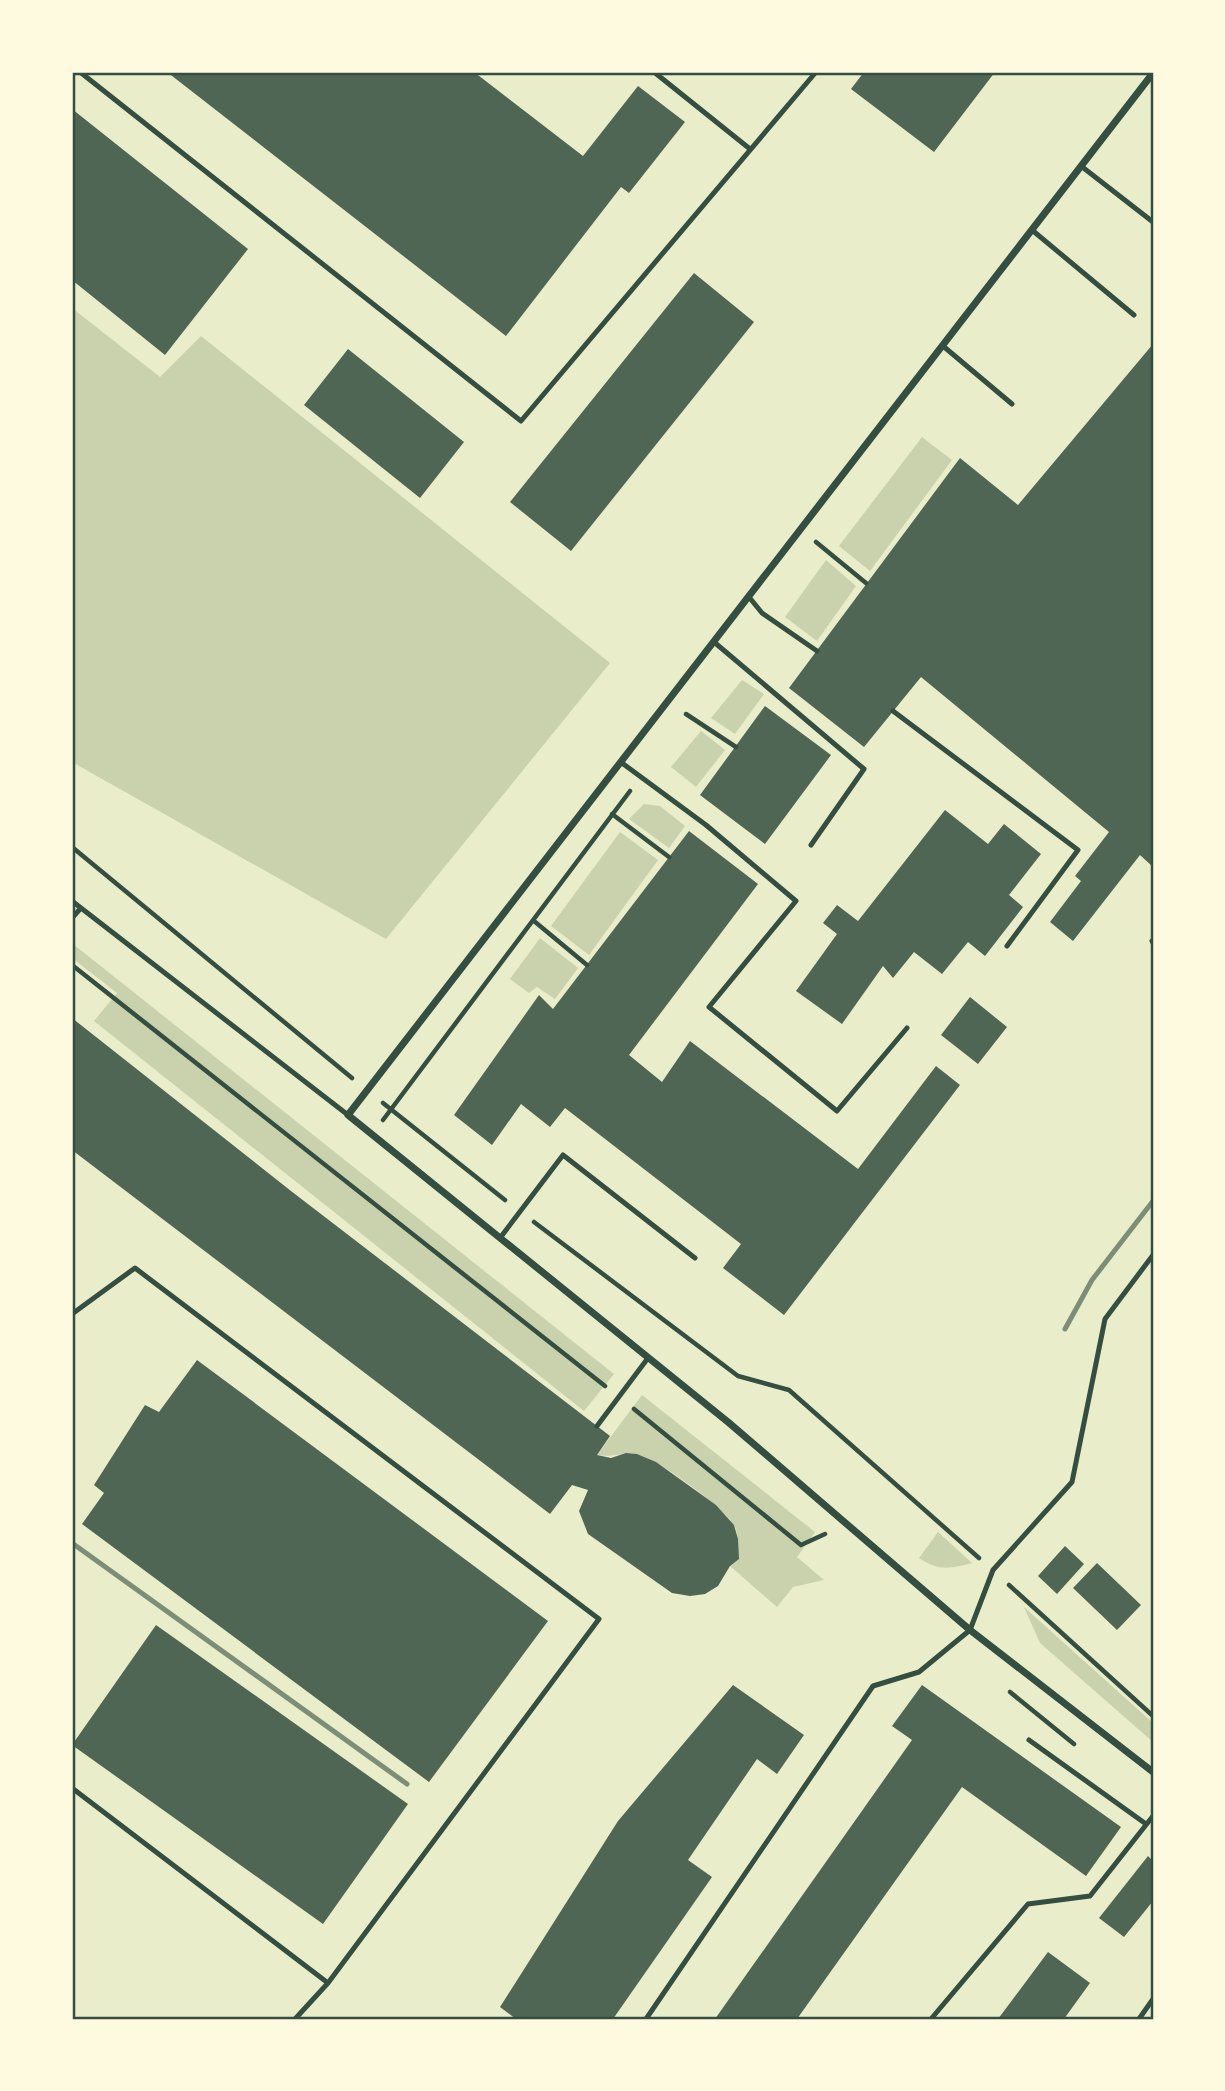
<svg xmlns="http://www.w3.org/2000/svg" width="1225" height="2091" viewBox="0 0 1225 2091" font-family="Roboto,sans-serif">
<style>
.green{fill:#cad2ad}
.building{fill:#4f6655}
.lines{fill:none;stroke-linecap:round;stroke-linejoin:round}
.path{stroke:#344e41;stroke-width:4.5}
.service{stroke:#344e41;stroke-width:5}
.minor{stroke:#344e41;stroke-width:7}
.rail{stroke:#7c8e77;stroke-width:5}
.neatline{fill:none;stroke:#344e41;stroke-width:2.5}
</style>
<rect width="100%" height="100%" fill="#e9edc9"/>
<path class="green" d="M72,308L160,377L201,336L610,663L386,939L72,762Z
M922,437L952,460L870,571L839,546Z
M826,560L856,586L817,641L785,617Z
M742,680L764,694L735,734L711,718Z
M701,731L725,750L696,787L671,767Z
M644,804L660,806L685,826L669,848L629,819Z
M620,832L658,860L589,955L551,926Z
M540,938L578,968L555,999L537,987L529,993L510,979Z
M73,944L614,1374L584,1411L94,1021L117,993L72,958Z
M642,1395L815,1532L797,1557L824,1580L793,1587L777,1607L730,1566C734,1553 742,1538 734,1525C722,1506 660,1461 639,1455C626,1451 612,1458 597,1455Z
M938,1532L972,1563C949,1569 939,1571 919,1558Z
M1024,1607L1153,1723V1742L1040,1643Z"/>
<path class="building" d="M167,72H474L583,156L638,86L685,122L629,193L621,187L506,336Z
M864,72H995L934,152L851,89Z
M72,109L248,249L165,355L72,280Z
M694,273L754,322L571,551L510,502Z
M1153,344V867L1140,855L1073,941L1050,922L1081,881L1075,876L1109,832L921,677L864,747L789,688L960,458L1018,505Z
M348,349L464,442L420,498L304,405Z
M765,706L831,755L765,844L700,795Z
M945,810L988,844L1004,824L1041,854L1009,895L1023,907L985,956L968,942L942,974L914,952L893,978L883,966L842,1024L796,991L837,934L823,923L837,905L858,921Z
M689,831L758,884L629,1055L662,1082L690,1041L858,1169L936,1066L960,1085L784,1315L723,1268L741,1244L565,1108L550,1127L521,1104L492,1145L454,1115L539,995L553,1009Z
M970,997L1007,1027L978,1064L941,1035Z
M72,1018L291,1191L610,1436L597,1455L611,1458L626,1453L637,1454L656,1462L716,1505L734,1525L738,1539L739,1559L730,1566L718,1586L705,1594L690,1596L672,1593L588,1534L579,1511L588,1490L572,1485L550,1514L72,1150Z
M197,1360L548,1621L429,1782L82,1524L104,1493L94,1485L145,1405L159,1412Z
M1065,1546L1084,1564L1057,1594L1038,1576Z
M1097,1563L1141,1605L1117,1630L1073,1588Z
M156,1625L408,1804L323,1924L72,1745Z
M733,1685L804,1735L777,1774L757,1759L688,1860L712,1877L613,2019H516L500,2007L618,1821Z
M922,1685L1121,1827L1086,1876L962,1787L797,2019H715L912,1740L892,1726Z
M1148,1856L1153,1861V1901L1124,1937L1099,1918Z
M1048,1952L1090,1983L1064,2019H998Z"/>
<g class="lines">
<path class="path" d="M816,542L866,583
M686,714L736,747
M612,814L669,857
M72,847L352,1078
M534,921L587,965
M72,965L605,1386
M383,1103L505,1200
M383,1120L630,791
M534,1222L738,1376L789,1390L979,1558
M634,1409L801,1545L825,1534
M1009,1585L1153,1716
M1010,1692L1074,1744"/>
<path class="service" d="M80,72L521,421L816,72
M654,72L750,149
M1081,166L1153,222
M1032,230L1134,315
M943,346L1012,404
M749,597L762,613L817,651
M714,642L864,769L811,845
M893,711L1078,850L1007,946
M622,763L706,825L796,901L709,1007L837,1111L907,1028
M72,901L348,1115
M72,918L80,909
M1152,941L1153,943
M500,1238L563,1155L695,1258
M72,1314L135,1268L599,1619L328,1983L295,2019
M597,1426L648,1358
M1029,1740L1146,1824
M72,1788L328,1983
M646,2019L873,1686L919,1672L970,1630L993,1570L1072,1482L1105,1319L1153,1255
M931,2019L1028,1904L1090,1896L1153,1816
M1139,2019L1153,1999"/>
<path class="minor" d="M1153,73L348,1115L728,1422L970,1630L1153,1772"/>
<path class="rail" d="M1065,1329L1092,1280L1153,1201
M72,1543L407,1784"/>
</g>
<rect width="1225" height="2091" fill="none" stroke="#fefae0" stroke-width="147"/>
<rect x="74" y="74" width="1078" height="1944" class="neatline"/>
</svg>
